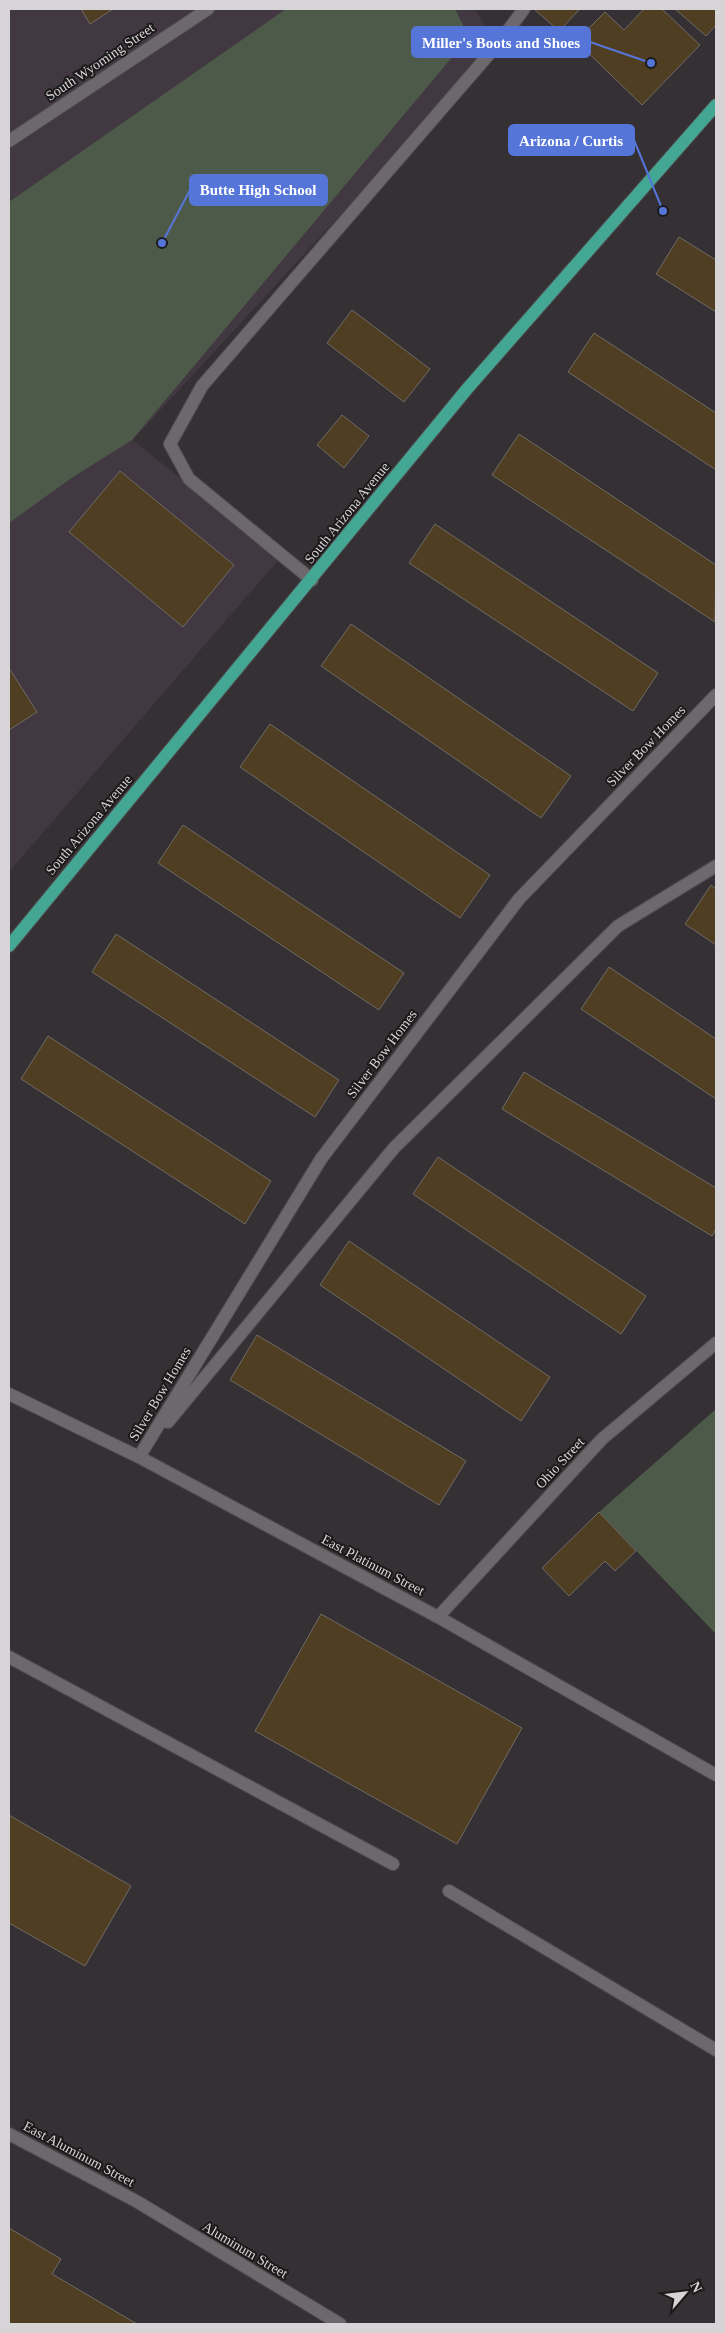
<svg xmlns="http://www.w3.org/2000/svg" width="725" height="2333" viewBox="0 0 725 2333" font-family="'Times New Roman',serif">
<style>
.built{fill:#413841}
.green{fill:#4e5a49}
.building{fill:#503e23;stroke:#6f6b66}
.lines{fill:none;stroke-linecap:round;stroke-linejoin:round}
.minor-casing{stroke:#504d50;stroke-width:14}
.major-casing{stroke:#504d50;stroke-width:14}
.minor{stroke:#6d686c;stroke-width:12}
.major{stroke:#44a794;stroke-width:12}
.labels{text-anchor:middle;dominant-baseline:central;stroke-width:4;stroke-linejoin:round;paint-order:stroke}
.street-label{font-size:14px;fill:#d7d4d7;stroke:#1b191a}
.leader{fill:none;stroke:#5576d8;stroke-width:2}
.callout-dot{fill:#5576d8;stroke:#1b191a;stroke-width:2}
.callout{fill:#5576d8;stroke:#5576d8;stroke-width:2}
.callout-label{font-size:15px;text-anchor:middle;font-weight:bold;fill:#fff}
</style>
<rect width="100%" height="100%" fill="#343034"/>
<path class="built" d="M9,9H475L497,45L133,440L280,558L9,872Z"/>
<path class="green" d="M286,9H455L469,37L132,440L70,479L9,523V202Z
M716,1409V1634L599,1512Z"/>
<path class="building" d="M81,9H113L90,24Z
M534,9H580L559,31Z
M644,9H662L700,45L642,105L576,41L605,12L624,30Z
M675,9H716V25L706,36Z
M679,237L716,260V312L656,274Z
M352,310L430,369L404,402L327,343Z
M594,333L716,413V470L568,372Z
M342,415L369,436L344,468L317,445Z
M519,434L716,565L715,622L492,475Z
M120,471L234,565L183,627L69,532Z
M435,524L658,673L633,711L409,563Z
M351,624L571,776L541,818L321,666Z
M9,668L37,712L9,730Z
M270,724L490,875L460,918L240,767Z
M183,825L404,973L379,1010L158,863Z
M711,885L716,889V945L685,924Z
M116,934L339,1080L315,1117L92,972Z
M609,967L716,1039V1099L581,1009Z
M48,1036L271,1181L245,1224L21,1079Z
M524,1072L716,1188V1229L712,1236L502,1109Z
M438,1157L646,1296L621,1334L413,1194Z
M349,1241L550,1377L521,1421L320,1285Z
M257,1335L466,1461L439,1505L230,1380Z
M599,1512L636,1551L615,1571L605,1561L569,1596L542,1568Z
M321,1614L522,1728L457,1844L255,1731Z
M9,1815L131,1886L85,1966L9,1923Z
M9,2228L61,2259L52,2274L137,2324H9Z"/>
<g class="lines">
<g class="minor-casing">
<path id="minor" d="M9,141L208,9
M312,580L189,479L170,444L202,386L497,45L524,9
M9,1394L139,1457L438,1617L716,1775
M168,1422L394,1148L618,926L716,866
M139,1457L321,1159L519,899L716,695
M438,1617L602,1439L716,1343
M9,1657L393,1864
M449,1891L716,2050
M9,2134L136,2201L340,2324"/>
</g>
<g class="major-casing">
<path id="major" d="M9,946L467,389L716,105"/>
</g>
<use href="#minor" class="minor"/>
<use href="#major" class="major"/>
</g>
<g class="labels">
<g class="street-label">
<text transform="translate(100 62) rotate(-34)">South Wyoming Street</text>
<text transform="translate(347 513) rotate(-51)">South Arizona Avenue</text>
<text transform="translate(646 746) rotate(-46)">Silver Bow Homes</text>
<text transform="translate(89 825) rotate(-50)">South Arizona Avenue</text>
<text transform="translate(382 1054) rotate(-53)">Silver Bow Homes</text>
<text transform="translate(160 1394) rotate(-59)">Silver Bow Homes</text>
<text transform="translate(560 1463) rotate(-47)">Ohio Street</text>
<text transform="translate(373 1565) rotate(28)">East Platinum Street</text>
<text transform="translate(79 2154) rotate(28)">East Aluminum Street</text>
<text transform="translate(245 2250) rotate(31)">Aluminum Street</text>
</g>
</g>
<path class="leader" d="M651 63L590 42M663 211L634 140M162 243L190 190"/>
<g class="callout-dot">
<circle cx="651" cy="63" r="5"/>
<circle cx="663" cy="211" r="5"/>
<circle cx="162" cy="243" r="5"/>
</g>
<g class="callout">
<rect x="412" y="27" width="178" height="30" rx="5"/>
<rect x="509" y="125" width="125" height="30" rx="5"/>
<rect x="190" y="175" width="137" height="30" rx="5"/>
</g>
<g class="callout-label">
<text x="501" y="48">Miller's Boots and Shoes</text>
<text x="571" y="146">Arizona / Curtis</text>
<text x="258" y="195">Butte High School</text>
</g>
<rect width="725" height="2333" fill="none" stroke="#d7d4d7" stroke-width="20"/>
<g transform="translate(685 2293) rotate(62)" stroke="#1b191a" stroke-width="4" paint-order="stroke">
<path d="M0-4L9 19L0 12L-9 19Z" fill="#d7d4d7"/>
<text y="-8" font-size="14" font-weight="bold" text-anchor="middle" fill="#d7d4d7">N</text>
</g>
</svg>
